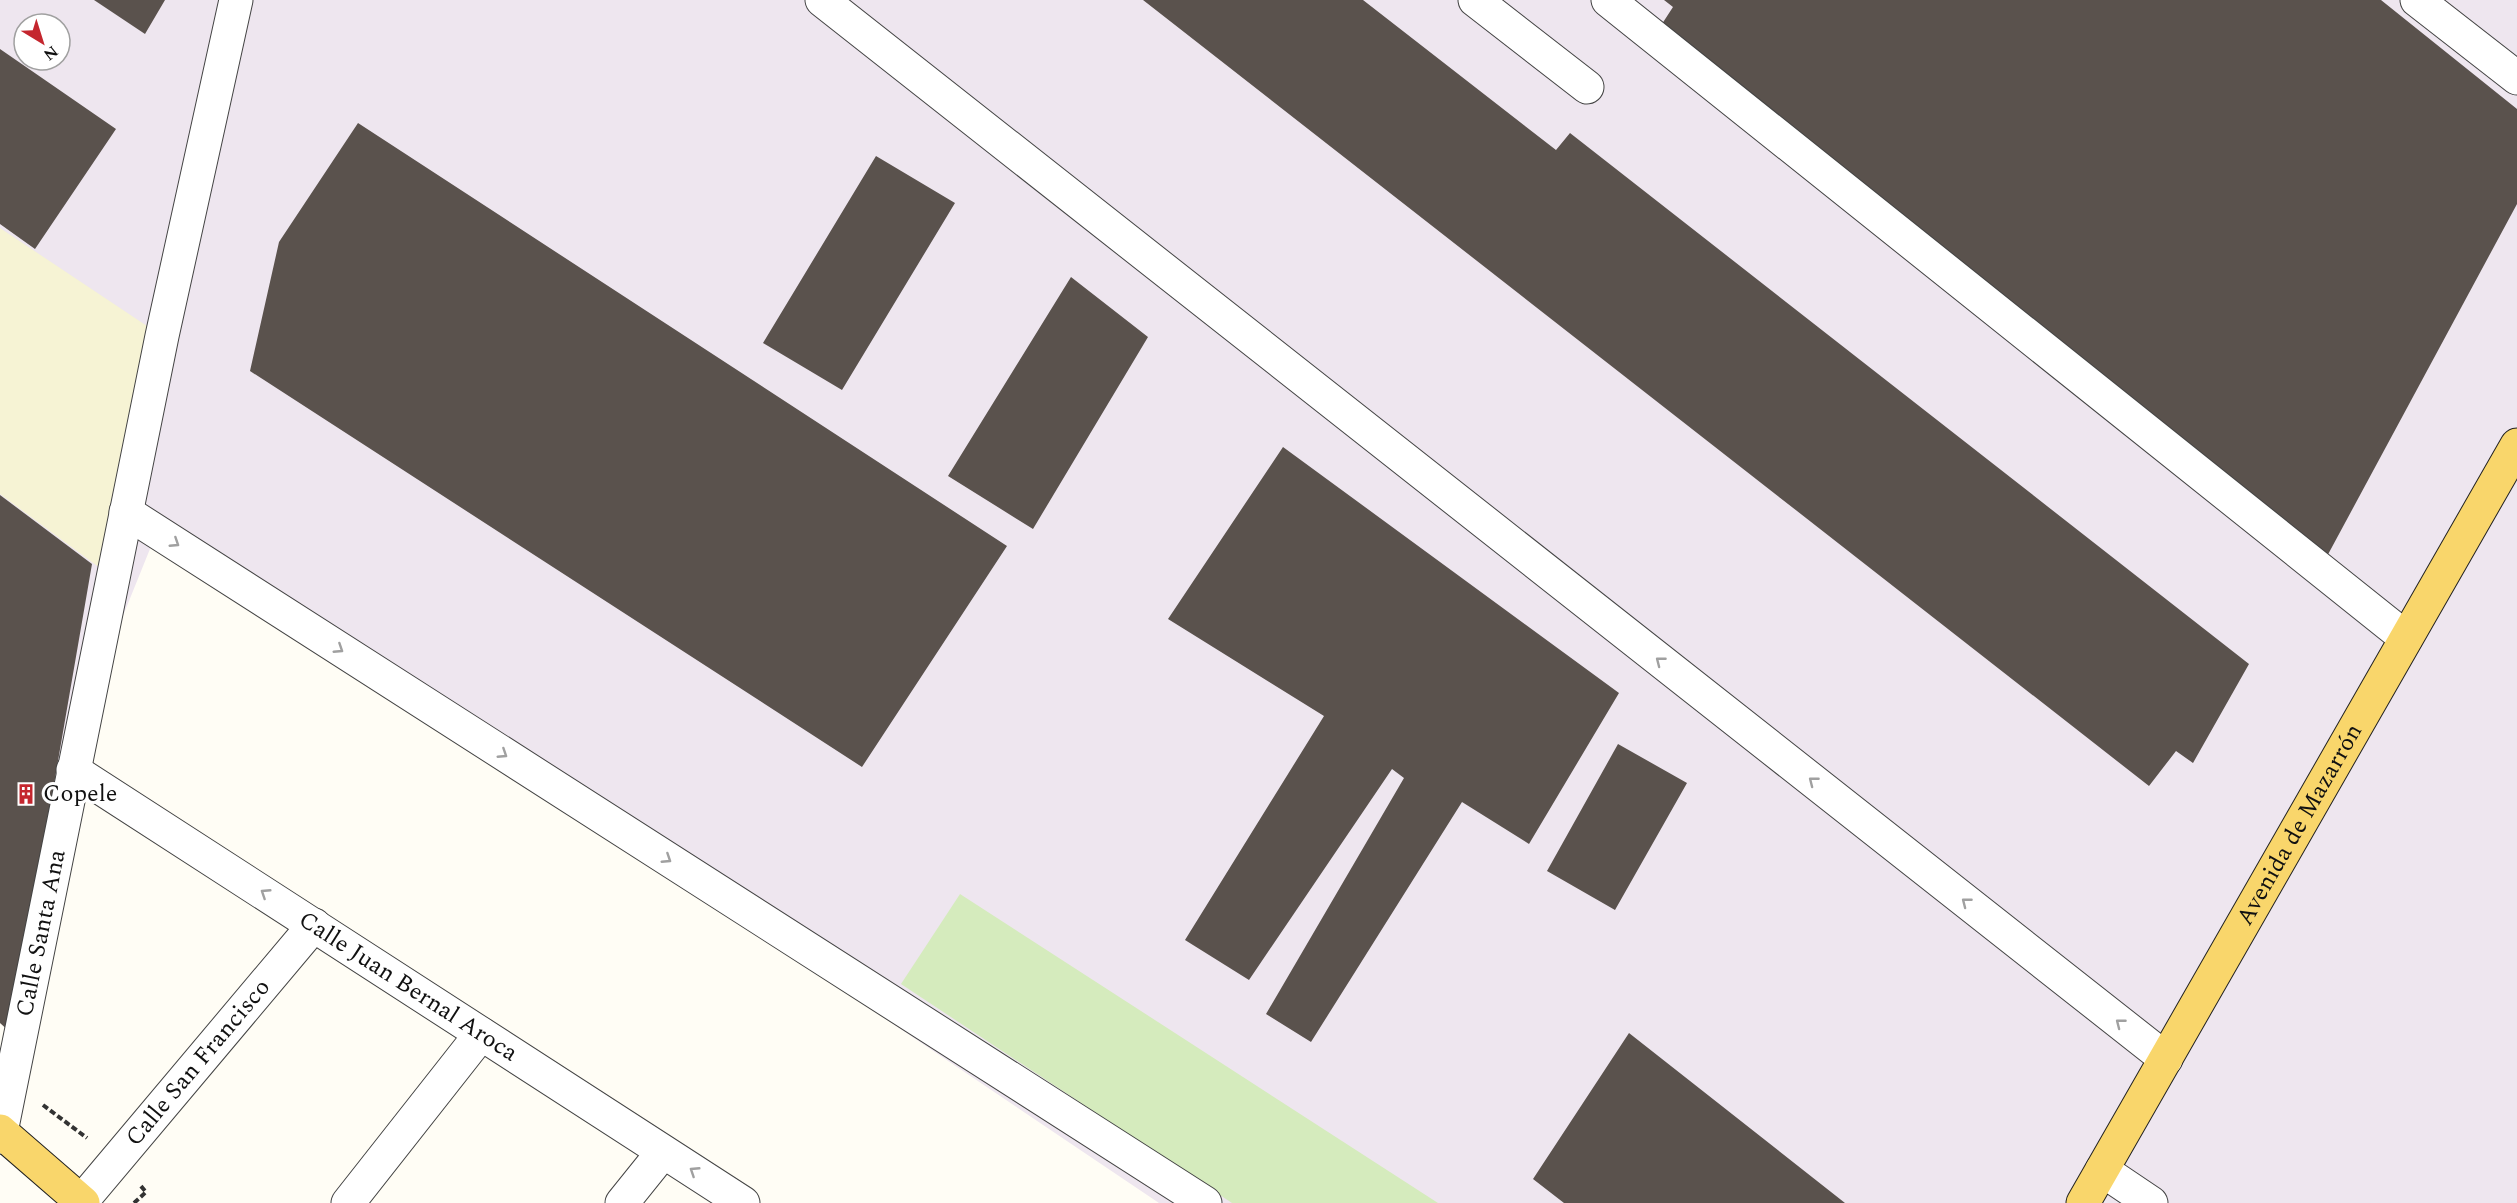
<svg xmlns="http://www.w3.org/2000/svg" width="2517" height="1203" viewBox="0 0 2517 1203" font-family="Spectral,serif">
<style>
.industrial{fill:#eee6ef;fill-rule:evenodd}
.farmland{fill:#f6f3d4}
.green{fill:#d5ebbd}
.building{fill:#5a524d}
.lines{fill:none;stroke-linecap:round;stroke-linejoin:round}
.minor-casing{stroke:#444;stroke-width:35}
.major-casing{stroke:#222;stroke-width:35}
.path{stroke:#333;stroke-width:4;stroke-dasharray:6 3;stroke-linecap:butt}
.minor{stroke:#fff;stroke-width:33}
.major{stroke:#f9d66b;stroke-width:33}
.oneway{stroke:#a0a0a0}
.labels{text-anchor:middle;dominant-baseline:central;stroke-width:6;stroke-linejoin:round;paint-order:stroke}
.poi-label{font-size:24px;fill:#111;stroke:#fff;text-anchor:start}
.street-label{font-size:24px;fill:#111;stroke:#fff}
</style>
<rect width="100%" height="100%" fill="#fffdf5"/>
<path class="industrial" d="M0,0H2517V1203H1159L158,529L0,921ZM24,24H60V60H24Z"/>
<path class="farmland" d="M0,228L162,336L112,577L0,494Z"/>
<path class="green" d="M960,894L1438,1203H1232L901,984Z"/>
<path class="building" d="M94,0H165L145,34Z
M1143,0H1363L1556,150L1570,133L2249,664L2193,763L2176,751L2149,786Z
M1664,0H2381L2517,109V204L2325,560L1660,27L1673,7Z
M0,49L116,129L35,249L0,224Z
M358,123L1007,546L862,767L250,371L279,242Z
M876,156L955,203L842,390L763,343Z
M1071,277L1148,337L1033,529L948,476Z
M1283,447L1619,693L1529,844L1462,802L1311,1042L1266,1014L1404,778L1392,769L1249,980L1185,940L1324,716L1168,619Z
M0,495L92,564L11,1033L0,1023Z
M1618,744L1687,783L1615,910L1547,871Z
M1629,1033L1845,1203H1564L1533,1179Z"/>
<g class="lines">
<g class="minor-casing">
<g id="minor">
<path d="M822,0L2166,1059"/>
<path d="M1475,0L1587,87"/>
<path d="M1608,0L2406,638"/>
<path d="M2417,0L2517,78"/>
<path d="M126,512L1205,1203"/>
<path id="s1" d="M73,770L743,1203"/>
<path id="s2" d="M0,1137L162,336L236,0"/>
<path d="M2102,1170L2151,1203"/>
<path id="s3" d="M81,1202L314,925"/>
<path d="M348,1203L481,1034"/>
<path d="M622,1203L663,1152"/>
</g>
</g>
<g class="major-casing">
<g id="major">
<path d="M0,1131L83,1203"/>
<path id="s4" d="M2083,1203L2517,445"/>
</g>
</g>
<path class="path" d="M43,1105L87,1138
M134,1203L146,1192L140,1185"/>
<use href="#minor" class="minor"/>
<use href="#major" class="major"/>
</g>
<defs><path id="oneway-chevron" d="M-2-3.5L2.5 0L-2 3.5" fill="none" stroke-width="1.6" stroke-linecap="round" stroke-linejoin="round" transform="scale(1.5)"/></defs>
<g class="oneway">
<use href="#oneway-chevron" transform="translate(175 543) rotate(33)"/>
<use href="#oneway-chevron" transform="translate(339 649) rotate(33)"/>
<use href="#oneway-chevron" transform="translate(1660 661) rotate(-142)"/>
<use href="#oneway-chevron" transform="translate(503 754) rotate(33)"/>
<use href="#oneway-chevron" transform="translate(1813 781) rotate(-142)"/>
<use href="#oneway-chevron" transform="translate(667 859) rotate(33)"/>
<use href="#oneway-chevron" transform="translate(265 893) rotate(-147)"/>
<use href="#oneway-chevron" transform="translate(1966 902) rotate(-142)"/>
<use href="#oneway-chevron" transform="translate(2120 1023) rotate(-142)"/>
<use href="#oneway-chevron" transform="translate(694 1171) rotate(-147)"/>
</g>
<defs>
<g id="building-bare" transform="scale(1.62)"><path d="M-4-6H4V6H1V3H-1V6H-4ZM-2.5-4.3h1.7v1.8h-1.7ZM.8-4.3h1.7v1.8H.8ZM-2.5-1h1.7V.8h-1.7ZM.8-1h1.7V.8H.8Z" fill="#c4262e" stroke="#fff" stroke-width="2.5" paint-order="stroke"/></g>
</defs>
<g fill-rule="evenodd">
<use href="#building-bare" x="26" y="794"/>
</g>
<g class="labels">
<g class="poi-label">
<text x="43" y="794">Copele</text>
</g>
<g class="street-label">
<text stroke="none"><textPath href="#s4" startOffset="436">Avenida de Mazarrón</textPath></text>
<text stroke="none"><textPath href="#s2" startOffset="208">Calle Santa Ana</textPath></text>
<text stroke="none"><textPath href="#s1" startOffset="399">Calle Juan Bernal Aroca</textPath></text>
<text stroke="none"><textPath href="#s3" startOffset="182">Calle San Francisco</textPath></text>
</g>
</g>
<g transform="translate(42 42) rotate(142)"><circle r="28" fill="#ffffff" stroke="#a0a0a0" stroke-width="1.5"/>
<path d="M0-4.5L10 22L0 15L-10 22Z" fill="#c4262e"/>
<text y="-9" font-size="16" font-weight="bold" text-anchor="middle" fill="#111111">N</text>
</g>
</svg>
